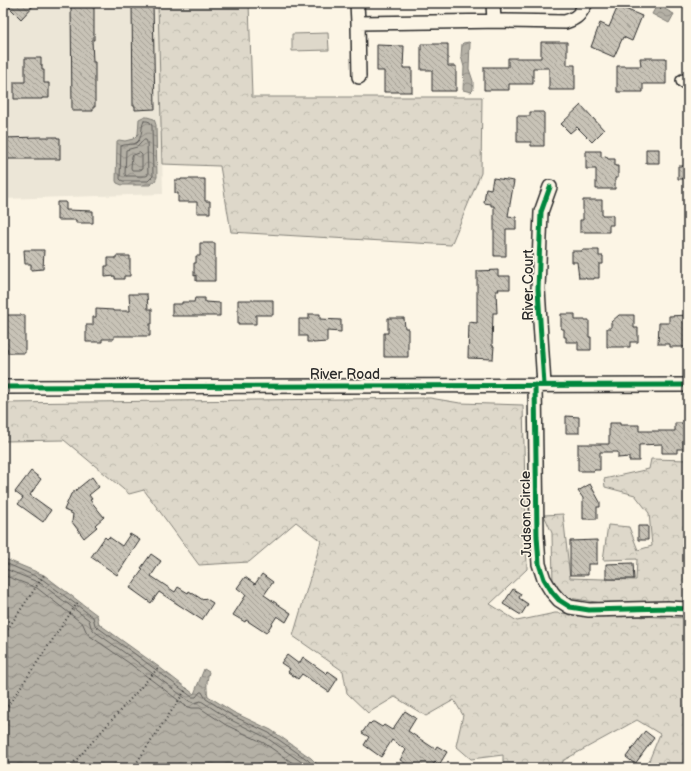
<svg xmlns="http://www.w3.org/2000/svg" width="691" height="771" viewBox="0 0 691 771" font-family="'Balsamiq Sans',sans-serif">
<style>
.built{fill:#ece6d7}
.forest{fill:url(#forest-crowns);stroke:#84827a}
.pitch{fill:#ded8ca;stroke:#84827a}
.water{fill:url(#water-waves);stroke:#7d7b74}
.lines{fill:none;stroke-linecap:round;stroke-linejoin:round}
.shore{stroke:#62605c;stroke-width:1}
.building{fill:url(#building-back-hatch);stroke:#2b2b2b}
.minor-casing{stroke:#2b2b2b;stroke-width:16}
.path{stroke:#2b2b2b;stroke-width:2;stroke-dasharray:1 3;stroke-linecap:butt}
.minor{stroke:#fcf5e5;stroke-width:13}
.cycleway-casing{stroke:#fcf5e5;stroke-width:8}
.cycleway{stroke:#00873e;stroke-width:5}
.labels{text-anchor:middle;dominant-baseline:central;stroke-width:3;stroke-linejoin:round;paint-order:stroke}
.street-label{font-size:14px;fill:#2b2b2b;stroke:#fcf5e5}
</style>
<defs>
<pattern id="forest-crowns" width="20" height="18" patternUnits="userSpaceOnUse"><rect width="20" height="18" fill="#ded8ca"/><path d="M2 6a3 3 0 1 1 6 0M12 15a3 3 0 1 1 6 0" fill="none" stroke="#bfbaae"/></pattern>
<pattern id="water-waves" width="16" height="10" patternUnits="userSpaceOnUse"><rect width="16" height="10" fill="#b4b0a5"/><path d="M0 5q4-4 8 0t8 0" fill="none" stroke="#938f87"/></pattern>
<pattern id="building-back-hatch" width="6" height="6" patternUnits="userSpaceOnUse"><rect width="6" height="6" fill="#c8c3b7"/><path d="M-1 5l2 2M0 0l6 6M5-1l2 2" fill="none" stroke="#a39f95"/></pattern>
</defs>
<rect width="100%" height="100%" fill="#fcf5e5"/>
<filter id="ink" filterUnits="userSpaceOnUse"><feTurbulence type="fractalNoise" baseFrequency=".025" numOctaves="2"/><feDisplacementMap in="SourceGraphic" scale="8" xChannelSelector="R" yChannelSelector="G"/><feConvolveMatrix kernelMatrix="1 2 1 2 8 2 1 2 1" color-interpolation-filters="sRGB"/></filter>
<g filter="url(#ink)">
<path class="built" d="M3,3H158L163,194L3,199Z"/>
<path class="forest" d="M158,3H249L252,97H482L481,173L451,245L231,232L220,166L162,164Z
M430,398L460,403L523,405L527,569L490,604L517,621L555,613L688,618V768H646L660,734L637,720L564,760L559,768H503V755L471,759L456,746L463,715L454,700L426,716L395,697L368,713L347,693L343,671L293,636L321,541L296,522L249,562L199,565L144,490L129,494L64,440L3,441V403Z
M651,459L688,460V554H687L686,586H688V602L602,603L569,598L553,586L552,533L544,515L563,514L570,578L636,580L637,559L603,560L608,525L629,527L638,550L652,546L649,513L635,495L605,487L604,479L649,469Z"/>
<path class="pitch" d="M328,33L329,50L292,51V34Z"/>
<path class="water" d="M657,5L674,14L669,23L652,14Z
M469,42L470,43L469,69L473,81V90L471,92L463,90L464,67L461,56L462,44L463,43Z
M143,117H147L154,119L156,125L157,177L155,181L150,185H122L117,183L116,181L117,141L119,140L125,141L133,139L138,134L139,119Z
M3,558L44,575L97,615L99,624L159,667L194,694L204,669L209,672C207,680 206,687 208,696L233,712L271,730L311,758L321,768H3Z"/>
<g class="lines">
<path class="shore" d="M144,121H147L150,122L152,126L153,176L148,181H123L121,180L120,179L121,146C125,144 129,145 134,144C144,140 140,128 144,121Z
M144,140H146L147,142L148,175L146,176H126L125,174L126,150L137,147Z
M140,153L142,155V169L140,170H132L131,168L132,156Z
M3,562L42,579L93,617L95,625L97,627L135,654L192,697H196L200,692H202L206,699L231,715L269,733L308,760L315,768
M3,568L40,583L89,620L91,627L94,631L132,658L189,701L194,703L201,701L229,719L267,738L303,763L309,768
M3,575L37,588L83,624L86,631L90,636L129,663L186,706L192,708H200L226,725L264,743L300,768"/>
</g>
<path class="building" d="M5,3H36L21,19Z
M71,3H94V40H92L93,62H95V107H93V111H72Z
M132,3H153L155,109L135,110V106H133Z
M618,6L642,16L632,41L623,37L614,57L591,47L600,23L609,27Z
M541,42H567V65H575V90H549V68H533V84H509V90H484V67H508V58H541Z
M421,44H448V66H456V91H432V70H421Z
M377,45L404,46L403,68H412V92H384V71H377Z
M25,58H41V65H42V70H44V83H49V98H42V99H14V82H25Z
M640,58H666V84H643V92H617V66H641Z
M581,105L604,130L592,142L577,127L570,133L561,124Z
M530,112H544V146H531V142H517V116H530Z
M39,137H57V138H60V159H3V138Z
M646,149H659V163H646Z
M586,151H601V157L606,156L608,159H615V166H618V178H615V189H596V169H586Z
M678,166H688V179H678Z
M493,178L514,181L508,216L516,217V229H506V256H494V206H491V204L484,203L486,188L491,189Z
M181,179H205V201H210V213H197V202H178V193H175V180H181Z
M583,200H602V215H613V225H609V232H580V220H583Z
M57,202H66V210L93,211V223H76V220H57Z
M200,243H215V281H196V275L194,276V263H196V256H200Z
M24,250H44L43,269L31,270V264H25Z
M582,250H599V256H603V264H599V278H594V279H586V278H579L577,262H572V251H582Z
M116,256H130V276H124V279H115V276L105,277V266H108V258H116Z
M498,270V276H510V289H498L499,291H496L497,313H493L492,346H494L493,359L468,358L469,322L477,323V271Z
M129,294H147L148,309H152V324H150V336H114V339H102V342H86V325H93V317H96V309L113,310V311H130Z
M195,298H205V302L220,303V316H172V304H182V302H194Z
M238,300H273V315H256V324H238Z
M309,314H320V319L341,320V332L327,331V342L313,343V342H307V336H299V319H309Z
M561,314H575V320H589V337H591V350H578V342H566V337H564V329H561Z
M6,315H25V353H7V348H3V332H6Z
M619,315H634V328H638V342H630V347H607V328H611V322Z
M688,315V347H670V344H658L659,323H669V316Z
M388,318H404L405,328H408V357H384V333H388Z
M566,416L579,417V433H566Z
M609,423H620V425H639V431H675V423H687V449H677V453H662V444L639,445V461H629V457L618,458V452H600V470H594V471H578V444H609Z
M31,471L41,479L30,495L51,510L43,522L18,504L23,498L15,492Z
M92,477L99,487L89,495L92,499L90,500L104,517L95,525L97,527L84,538L72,522L73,514L64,510L71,494Z
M590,484L600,502V507H597V519H583V498L578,491Z
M638,526H648V540H638Z
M130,534L140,540L117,575L91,557L105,537L107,539L109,537L122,546Z
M597,540V564H588V575H570V541Z
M151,554L161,561L151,576L175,592L178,587L188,593L189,591L203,600L205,598L213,603L202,620L159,592L151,603L130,588L143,569L141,568Z
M633,563L634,579H606V564Z
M262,574L273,582L264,595L291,613L286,622L277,616L266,633L246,620L245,622L233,615L246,595L237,588L245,577L255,584Z
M513,589L521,594L519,598L528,604L521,615L503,604Z
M287,655L299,664L303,657L327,674L328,671L338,678L329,692L302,674L298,679L288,672L290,669L281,663Z
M405,711L416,718L408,731L435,749L437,746L447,752L439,765L435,762L431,768H413L400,760L406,750L392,740L381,757L364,745L369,737L362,733L369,723L370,724L372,722H374L382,727L384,725L392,730Z
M645,731L654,738L635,764L626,757Z"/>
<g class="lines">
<g class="minor-casing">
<path id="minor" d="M357,3L358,23L359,77
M493,3L494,21
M358,23L506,21L565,22C578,18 580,14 586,3
M683,81H688
M535,385L537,536L539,564L544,579L552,592L559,600L570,607L589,610L668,608L688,609
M544,385L538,289L541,212L550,187
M3,387L688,385"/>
</g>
<path class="path" d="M3,636L44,575
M3,713L78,602
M69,768L159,667
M133,768L187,688"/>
<use href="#minor" class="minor"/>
<g class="cycleway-casing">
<path id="cycleway" d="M535,385L537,536L539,564L544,579L552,592L559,600L570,607L589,610L668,608L688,609
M544,385L538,289L541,212L550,187
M3,387L688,385"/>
</g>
<use href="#cycleway" class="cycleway"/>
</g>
</g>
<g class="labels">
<g class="street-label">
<text transform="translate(528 285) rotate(-90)">River Court</text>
<text x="345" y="374">River Road</text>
<text transform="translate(526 514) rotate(-91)">Judson Circle</text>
</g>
</g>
<rect width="691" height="771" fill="none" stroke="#fcf5e5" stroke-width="16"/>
<rect x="8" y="8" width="675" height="755" fill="none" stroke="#2b2b2b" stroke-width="1.5" filter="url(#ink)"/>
</svg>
